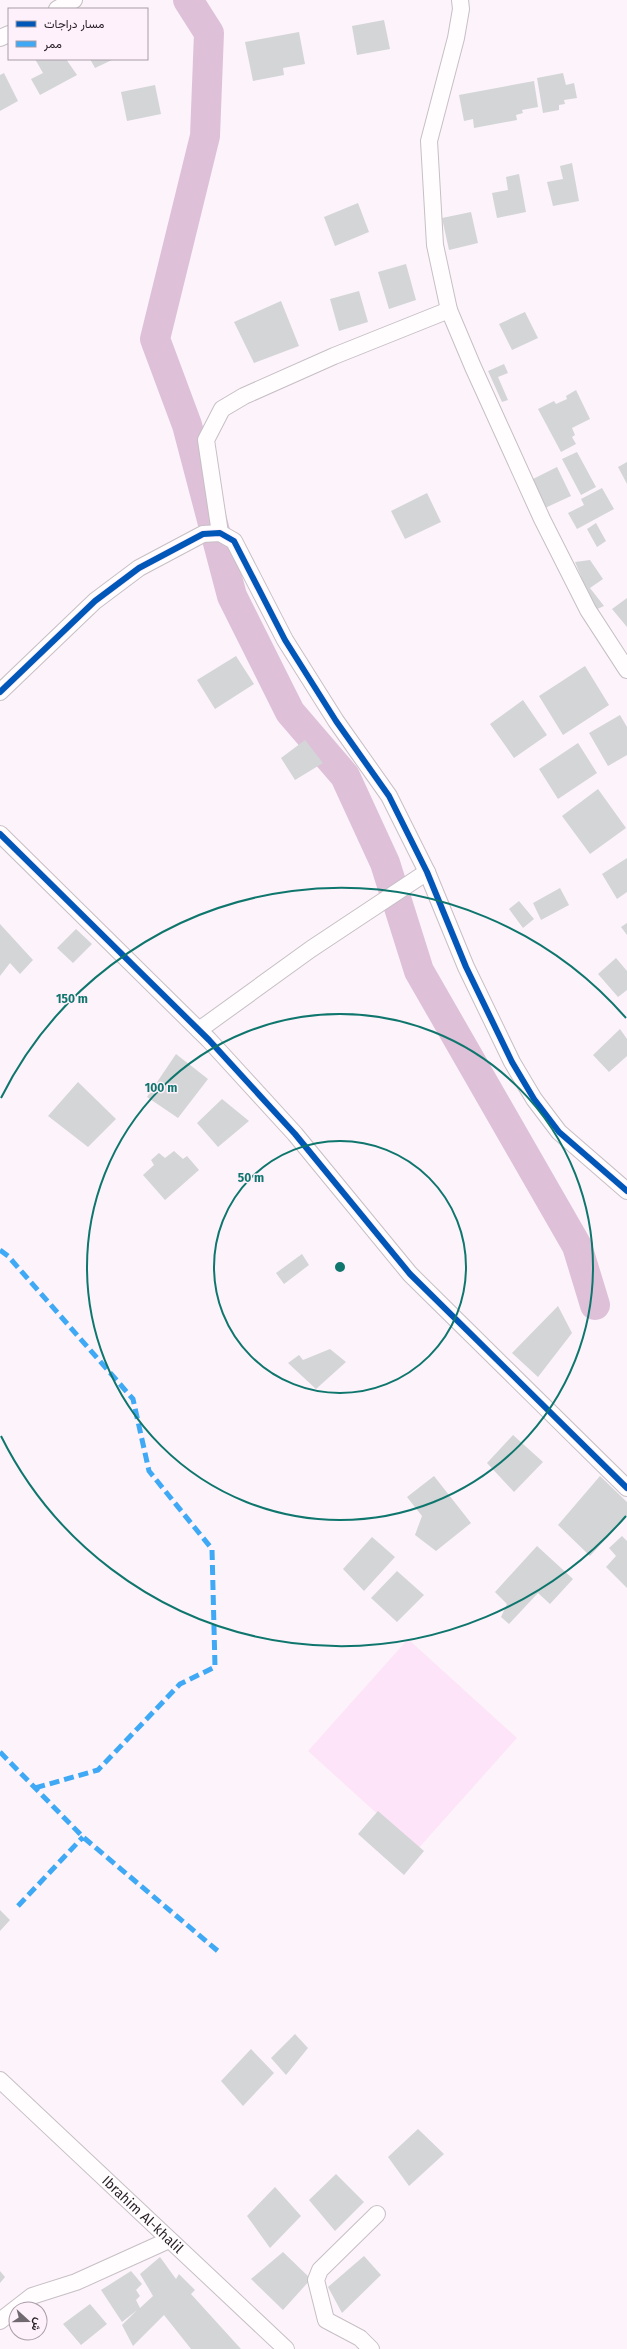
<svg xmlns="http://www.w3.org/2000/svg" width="627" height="2349" viewBox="0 0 627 2349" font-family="'Fira Sans',Vazirmatn,sans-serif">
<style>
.green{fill:#fde4f8}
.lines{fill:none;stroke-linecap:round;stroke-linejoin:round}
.river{stroke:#dec1d8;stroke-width:30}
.building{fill:#d3d5d7}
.minor-casing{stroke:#c7bfc5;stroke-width:18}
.minor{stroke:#fffdfe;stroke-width:16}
.quiet{stroke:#3fa9f5;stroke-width:5;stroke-dasharray:10 5;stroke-linecap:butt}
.cycleway-casing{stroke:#fff1fc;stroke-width:8}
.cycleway{stroke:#0057b8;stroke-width:6}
.ring{fill:none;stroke:#0f766e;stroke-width:2}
.labels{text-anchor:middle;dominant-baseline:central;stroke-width:3;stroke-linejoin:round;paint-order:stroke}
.street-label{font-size:14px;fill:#261e25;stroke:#fff1fc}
.centre{fill:#0f766e;stroke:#fff1fc;stroke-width:2}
.ring-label{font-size:12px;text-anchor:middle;font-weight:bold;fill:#0f766e;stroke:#fff1fc;stroke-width:3;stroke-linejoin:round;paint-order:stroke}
</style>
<rect width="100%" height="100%" fill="#fcf4fa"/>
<path class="green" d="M408,1639L517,1738L417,1850L308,1751Z"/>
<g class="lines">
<path class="river" d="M188,0L209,33L205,136L155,339L187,425L232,596L290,712L345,776L385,863L419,971L577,1246L595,1305"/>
</g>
<path class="building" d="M384,20L390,49L357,55L352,26Z
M299,32L305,64L283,68L284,75L253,81L245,42Z
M35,59H66L77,75L40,95L31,79L43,73Z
M90,59H114L95,68Z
M4,73L18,101L0,111V75Z
M563,73L566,85L574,83L577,98L564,100L565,104L559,105V110L543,113L537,78Z
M534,81L538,107L522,110L523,113L516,115L517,120L474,128L473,119L464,121L459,95Z
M155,85L161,114L127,121L121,92Z
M572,163L579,201L553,206L547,182L563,179L560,166Z
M519,174L526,212L497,218L492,193L508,190L506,177Z
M358,203L369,232L335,246L324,217Z
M471,212L478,243L449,250L442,218Z
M406,264L416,300L389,309L378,272Z
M359,291L368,322L339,331L330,299Z
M281,301L299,346L254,363L234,322Z
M525,312L538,338L512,350L499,324Z
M504,364L508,373L498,377L508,400L502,402L488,371Z
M576,390L590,419L572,428L575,435L572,437L576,444L561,452L538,409L554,401L556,404L567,399L566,396Z
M577,452L596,487L581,495L562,459Z
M627,462V484L618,467Z
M557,467L571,496L545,508L531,480Z
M602,488L614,509L577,529L568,513L584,505L581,499Z
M427,493L441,522L405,539L391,511Z
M596,523L606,541L597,547L587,529Z
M590,560L603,579L590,588L604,606L595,610L575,562Z
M627,598V627L612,609Z
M236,656L254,684L215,709L197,680Z
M585,666L609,705L563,735L539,696Z
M523,700L547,735L514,758L490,724Z
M620,715L627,727V755L608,766L589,733Z
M305,740L323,763L295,780L281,758Z
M578,743L597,773L558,799L539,769Z
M598,789L626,828L590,854L562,816Z
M627,858V892L617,899L602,874Z
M560,888L569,905L541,920L533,903Z
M519,901L534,919L523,928L509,909Z
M627,923V935L621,927Z
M0,924L33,960L20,974L10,963L0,976Z
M76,929L92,944L73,963L57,948Z
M616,958L627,971V990L618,997L598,974Z
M620,1029L627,1039V1056L609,1072L593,1055Z
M176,1054L208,1079L178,1118L147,1097Z
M78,1082L116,1119L88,1147L48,1116Z
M222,1099L249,1121L218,1147L197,1123Z
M174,1151L183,1159L187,1156L199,1170L165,1200L143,1175L154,1165L151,1160L159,1153L165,1158Z
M302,1254L309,1265L284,1284L276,1273Z
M558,1306L572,1333L538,1377L512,1353Z
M330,1349L346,1362L316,1389L288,1363L299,1355L303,1360Z
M513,1435L543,1462L514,1492L487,1463Z
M434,1476L471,1523L436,1551L415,1535L422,1516L407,1497Z
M600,1476L627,1502V1516L590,1556L558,1525Z
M622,1536L627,1541V1588L606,1567L616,1556L609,1548Z
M372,1537L395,1557L364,1591L343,1569Z
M537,1546L573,1579L550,1604L538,1593L509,1624L501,1617L507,1604L495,1592Z
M397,1571L424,1595L397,1622L371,1598Z
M378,1811L424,1851L404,1875L358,1834Z
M0,1910L10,1920L0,1931Z
M295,2034L308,2048L286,2075L271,2058Z
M251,2049L274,2073L243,2106L221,2081Z
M418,2129L444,2154L409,2186L388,2157Z
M336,2174L364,2202L335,2231L309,2200Z
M275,2187L301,2216L270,2248L247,2216Z
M283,2252L311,2279L283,2310L251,2279Z
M364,2256L381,2275L342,2313L328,2287Z
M160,2257L176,2279L179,2274L195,2290L191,2294L241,2349H191L164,2315L133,2346L122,2325L137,2310L122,2322L101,2290L131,2271L142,2284L136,2290L140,2296L136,2300L140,2308L153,2296L140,2274Z
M0,2271L5,2277L0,2283Z
M90,2304L107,2324L81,2345L63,2324Z"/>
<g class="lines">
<g class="minor-casing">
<g id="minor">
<path d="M460,0L461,9L456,38L429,141L435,245L449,310L473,367L542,519L588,610L627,670"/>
<path d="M57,9L74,0"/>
<path d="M0,38L9,34"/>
<path d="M220,533L206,440L222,409L244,396L334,356L449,310"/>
<path d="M0,692L95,601L139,568L203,534L220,533L234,541L285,640L336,721L389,796L427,872L466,967L512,1062L534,1099L559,1132L627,1191"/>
<path d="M0,834L209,1040L295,1134L410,1274L627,1488"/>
<path d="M199,1030L311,949L427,872"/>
<path id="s1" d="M0,2080L286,2349"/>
<path d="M0,2321L32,2296L76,2282L169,2240"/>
<path d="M371,2349L360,2338L326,2320L316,2280L320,2270L377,2214"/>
</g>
</g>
<use href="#minor" class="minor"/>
<path class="quiet" d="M0,1250L8,1256L133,1399L149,1471L212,1549L215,1667L180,1684L98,1770L35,1788
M0,1752L83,1837L219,1952
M18,1906L83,1837"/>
<g class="cycleway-casing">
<path id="cycleway" d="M0,692L95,601L139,568L203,534L220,533L234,541L285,640L336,721L389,796L427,872L466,967L512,1062L534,1099L559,1132L627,1191
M0,834L209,1040L295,1134L410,1274L627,1488"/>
</g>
<use href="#cycleway" class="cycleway"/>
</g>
<g class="ring">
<circle cx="340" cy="1267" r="126"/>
<circle cx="340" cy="1267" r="253"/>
<path d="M626 1516A379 379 0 0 1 1 1436M1 1098A379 379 0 0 1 626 1018"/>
</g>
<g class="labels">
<g class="street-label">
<text stroke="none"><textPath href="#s1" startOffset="196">Ibrahim Al-khalil</textPath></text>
</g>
</g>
<circle cx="340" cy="1267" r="6" class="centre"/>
<g class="ring-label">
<text x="72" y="1003">150 m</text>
<text x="161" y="1092">100 m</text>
<text x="251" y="1182">50 m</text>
</g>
<rect x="8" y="8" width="140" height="52" fill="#fff1fc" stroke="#a89da6"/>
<rect x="16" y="21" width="20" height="6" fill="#0057b8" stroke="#a89da6"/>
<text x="44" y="28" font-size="12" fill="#261e25">مسار دراجات</text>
<rect x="16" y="41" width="20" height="6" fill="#3fa9f5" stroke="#a89da6"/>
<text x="44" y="48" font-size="12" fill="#261e25">ممر</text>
<g transform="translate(28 2321) rotate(111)"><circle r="19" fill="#fff1fc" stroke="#a89da6"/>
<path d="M0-3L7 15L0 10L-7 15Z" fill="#716970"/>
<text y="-6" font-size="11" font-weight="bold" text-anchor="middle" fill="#261e25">ش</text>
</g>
</svg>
